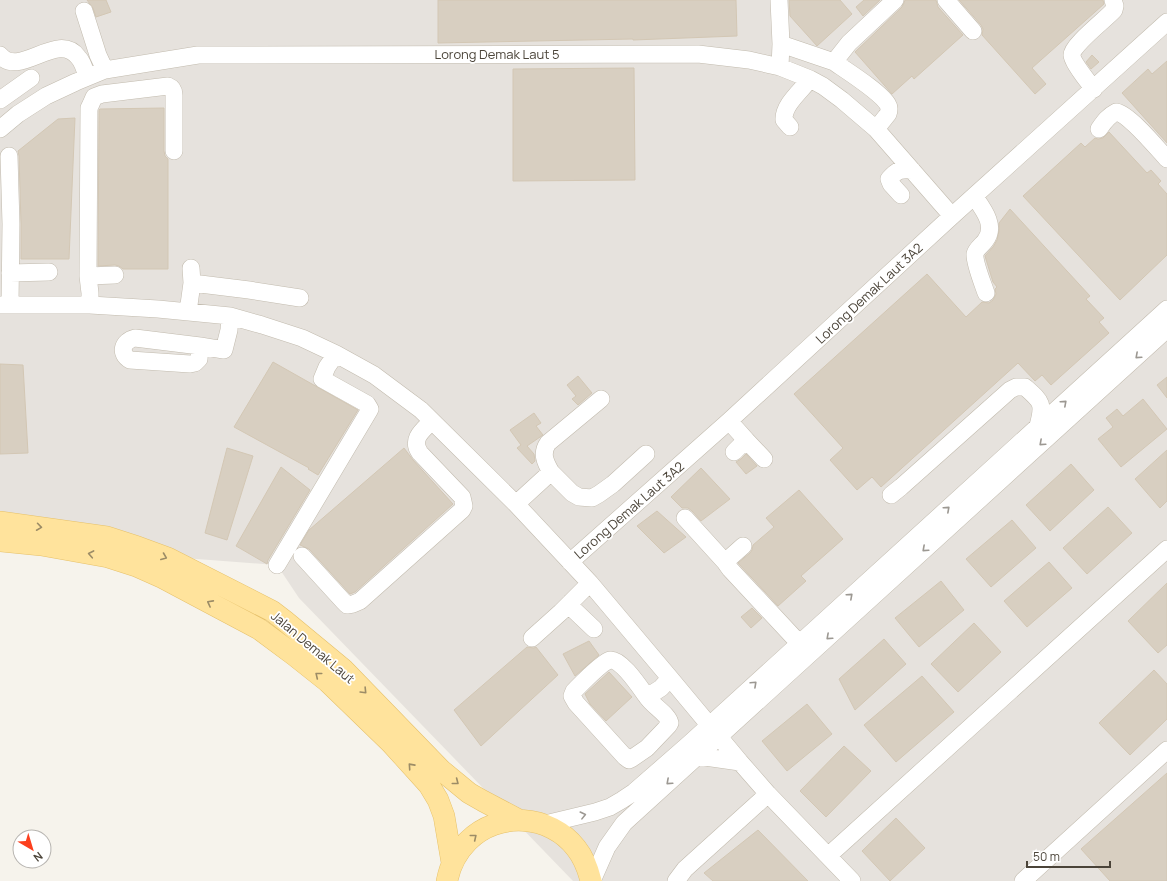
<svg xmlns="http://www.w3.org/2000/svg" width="1167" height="881" viewBox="0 0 1167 881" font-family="Manrope,sans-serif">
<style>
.industrial{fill:#e6e2dd}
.building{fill:#d8cfc1;stroke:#d3c7b4}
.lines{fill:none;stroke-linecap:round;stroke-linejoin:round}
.minor-casing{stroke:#c2bbae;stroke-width:18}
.major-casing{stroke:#e6c16a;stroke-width:22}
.minor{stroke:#fff;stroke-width:17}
.major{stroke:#ffe39c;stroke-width:21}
.oneway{stroke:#9c9892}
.oneway2{stroke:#9c8c66}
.labels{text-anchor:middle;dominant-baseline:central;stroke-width:3.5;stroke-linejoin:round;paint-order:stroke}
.street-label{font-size:13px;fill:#4b4439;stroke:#fff}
</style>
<rect width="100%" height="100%" fill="#f6f3ec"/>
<path class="industrial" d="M0,0H1167V881H573L299,598L277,565L0,544Z"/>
<path class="building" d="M87,0H106L111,12L96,17L93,8Z
M438,0H736L737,36L633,40V39L438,43Z
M789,0H840L852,14L817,46L790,16Z
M864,0H880L863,16L856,7Z
M905,0H936L938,7L963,35L914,79L912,76L892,94L855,52L902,7L904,3Z
M959,0H1103L1104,4L1032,68L1046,84L1035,94L982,35L983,29L981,25Z
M1092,55L1099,62L1091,69L1086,62Z
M1167,61V143L1122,93L1148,69L1152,74Z
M634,68L635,180L513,181V69Z
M164,108V151L165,156L168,159V269H123L119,266L115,265L98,266L99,110L100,109Z
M75,118L69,259H21V224L19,156L18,151L58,119Z
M1109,132L1147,173L1151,170L1161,181L1158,184L1167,194V255L1120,300L1023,196L1081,143L1085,147L1095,138L1098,139L1103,138Z
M1010,209L1090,296L1086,299L1104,318L1099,322L1109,333L1051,385L1042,375L1035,381L1018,363L881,487L872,477L857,490L830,460L843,448L794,394L927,274L966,317L982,302L989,303L993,300L996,294L995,289L997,287L993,282L985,256L993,247L997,240L999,231V223Z
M273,362L358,410L318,475L308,469L309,468L234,427Z
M0,364L23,365L28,453L0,454Z
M578,376L592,393L578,405L572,399L576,396L567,385Z
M1167,377V398L1157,385Z
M1143,399L1167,429L1121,467L1098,439L1113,427L1106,418L1117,409L1123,416Z
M534,413L541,423L536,426L543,435L527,446L534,454L535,461L532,464L517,448L521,445L510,430Z
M227,448L253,456L227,540L205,533Z
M404,448L413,460L453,504L355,592L350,594L309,549L300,545L309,530Z
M1167,450V501L1160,508L1135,479Z
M746,454L757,466L746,474L736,462L741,459Z
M1071,464L1094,490L1050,531L1026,505Z
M281,467L310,490L268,560L267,564L236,546Z
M701,468L730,499L701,521L692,511L688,508H682L671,497Z
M799,490L843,539L801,576L806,581L778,606L738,563L750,553L752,550L753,545L774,527L766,518Z
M1108,507L1132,533L1087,574L1063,548Z
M657,511L686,537L664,553L637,526Z
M1012,520L1036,548L991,587L966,559Z
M1049,562L1072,588L1027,627L1004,601Z
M941,581L964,610L919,647L895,618Z
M1167,583V645L1158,653L1128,621Z
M752,608L762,618L751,628L741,617Z
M974,623L1001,652L958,692L931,664Z
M884,639L906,664L855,710L839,679Z
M589,641L599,655L575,676L563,654Z
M527,647L534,648L536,647L558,675L481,746L454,710Z
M1154,670L1167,684V719L1130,755L1099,723Z
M609,672L632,697L606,721L590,704L585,694Z
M922,676L954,712L896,762L864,725Z
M807,704L832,734L787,771L762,741Z
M844,746L871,771L826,817L800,791Z
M1167,773V881H1110L1081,849Z
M896,818L925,848L890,881L862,851Z
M758,830L808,881H713L704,873Z"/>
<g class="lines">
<g class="minor-casing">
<path id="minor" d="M779,0L781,44L780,67
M946,0L973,31
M84,11L98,55L105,70
M781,44L834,62
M0,55C19,79 58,30 78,57C83,62 85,70 87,77
M1094,89C1089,83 1072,62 1072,55C1071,46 1106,19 1114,10L1115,6L1113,0
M0,100L31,78
M790,127L784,120C783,105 801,91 810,79
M0,129L18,114L46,96L76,82L105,70L198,55L698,54L749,60L780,67L810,79L823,86L842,100L876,129L952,216
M876,129L888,114C889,111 890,108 888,105C882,93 847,71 834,62L849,43L895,0
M1099,129C1104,122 1108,116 1116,112C1129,114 1157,148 1167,159
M9,156L11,224L10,305
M901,195L891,184L889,179C897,170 900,169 912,170
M974,196C983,209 997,226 985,241C982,245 976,249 975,254C974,262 983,284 986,293
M191,268L192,283
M10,273L49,272
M88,276L115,275
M0,305H90L158,309L230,316L262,325L302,338L336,354L374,375L421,410L516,504L590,583L670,678L740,762L768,794L852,881
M90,305V293L88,276L89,108L91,104L94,97L102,94L168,86C173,88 174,90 174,95V151
M188,312L192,283L249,290L300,298
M135,338L200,346L199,359L195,363L190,364L130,360C119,354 122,341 135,338Z
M200,346L224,350L229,330L230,316
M729,421L746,440L734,452
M746,440L764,459
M551,472L572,493L579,497L592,498L599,494L613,484L646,454
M891,495L901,487L1010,390L1016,387H1025C1042,402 1044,403 1038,426
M516,504L551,472C545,462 541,453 548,443L601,399
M685,518L725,562
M743,546L725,562L730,569L799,643
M302,556L344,602L347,605L353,604L360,601L462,510L464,506L462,497L420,453C410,439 423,430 432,421
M570,562L729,421L952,216L1167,22
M277,565L369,411L370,409L367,404L322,379L327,367L336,354
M571,602L574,610L594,629
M532,638L561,612L590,583
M647,697C641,689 621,658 610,660C602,662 581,684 574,691L572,696L576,703L625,757L629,760L631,759L647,748L668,726L670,723C668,714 653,706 647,697L661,688L670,678
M698,756L740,762
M545,824L595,812L610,807L622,800L634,792L689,744L1167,309
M828,856L1167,549
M592,881L607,847L624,823L1167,329
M676,881L685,869L768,794
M1023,881L1167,750"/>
</g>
<g class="major-casing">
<path id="major" d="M0,522L107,537L138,547L168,558L272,611L285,621L343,669L441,770L469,793L483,801L519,820
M0,541L41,545L108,557L136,566L163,578L259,629L294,655L328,682L391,743L429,785L438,800L444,816L452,863
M447,881C450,865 457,852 468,841C498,811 550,814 576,848C584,858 588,869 591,881"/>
</g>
<use href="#minor" class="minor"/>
<use href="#major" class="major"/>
</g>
<defs><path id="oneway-chevron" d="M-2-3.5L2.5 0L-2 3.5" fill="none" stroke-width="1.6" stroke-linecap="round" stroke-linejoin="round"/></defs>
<g class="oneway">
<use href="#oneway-chevron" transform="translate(1138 356) rotate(138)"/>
<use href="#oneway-chevron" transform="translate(1064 403) rotate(-42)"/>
<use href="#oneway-chevron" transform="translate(1042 443) rotate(138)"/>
<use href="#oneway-chevron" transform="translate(947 509) rotate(-42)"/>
<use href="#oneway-chevron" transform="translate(925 549) rotate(138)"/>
<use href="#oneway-chevron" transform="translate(850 596) rotate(-42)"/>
<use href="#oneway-chevron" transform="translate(829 637) rotate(138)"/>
<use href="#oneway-chevron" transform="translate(754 684) rotate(-43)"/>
<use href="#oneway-chevron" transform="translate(669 782) rotate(138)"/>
<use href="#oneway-chevron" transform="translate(583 815) rotate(-14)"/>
</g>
<g class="oneway2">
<use href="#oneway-chevron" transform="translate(39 527) rotate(8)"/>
<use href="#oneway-chevron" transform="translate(91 554) rotate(-169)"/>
<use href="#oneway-chevron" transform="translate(164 557) rotate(22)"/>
<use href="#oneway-chevron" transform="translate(210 603) rotate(-152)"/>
<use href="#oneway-chevron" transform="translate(318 675) rotate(-141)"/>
<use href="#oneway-chevron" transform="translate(364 691) rotate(46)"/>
<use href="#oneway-chevron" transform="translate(411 766) rotate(-132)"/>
<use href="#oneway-chevron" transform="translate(456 782) rotate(38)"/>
<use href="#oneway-chevron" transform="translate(474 837) rotate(-39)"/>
</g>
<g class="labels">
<g class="street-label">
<text x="497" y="54">Lorong Demak Laut 5</text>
<text transform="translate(869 293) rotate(-43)">Lorong Demak Laut 3A2</text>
<text transform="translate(629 510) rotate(-41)">Lorong Demak Laut 3A2</text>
<text transform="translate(313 647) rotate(40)">Jalan Demak Laut</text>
</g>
</g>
<g transform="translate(32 849) rotate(142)"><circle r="19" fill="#ffffff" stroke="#b7b4b0"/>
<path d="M0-3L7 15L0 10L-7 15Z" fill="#fc3f1d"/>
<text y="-6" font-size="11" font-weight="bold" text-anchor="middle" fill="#4b4439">N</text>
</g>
<path d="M1027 861v6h83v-6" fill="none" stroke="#4b4439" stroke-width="2"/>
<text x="1033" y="861" font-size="12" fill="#4b4439" stroke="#ffffff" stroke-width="3" paint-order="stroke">50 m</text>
</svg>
